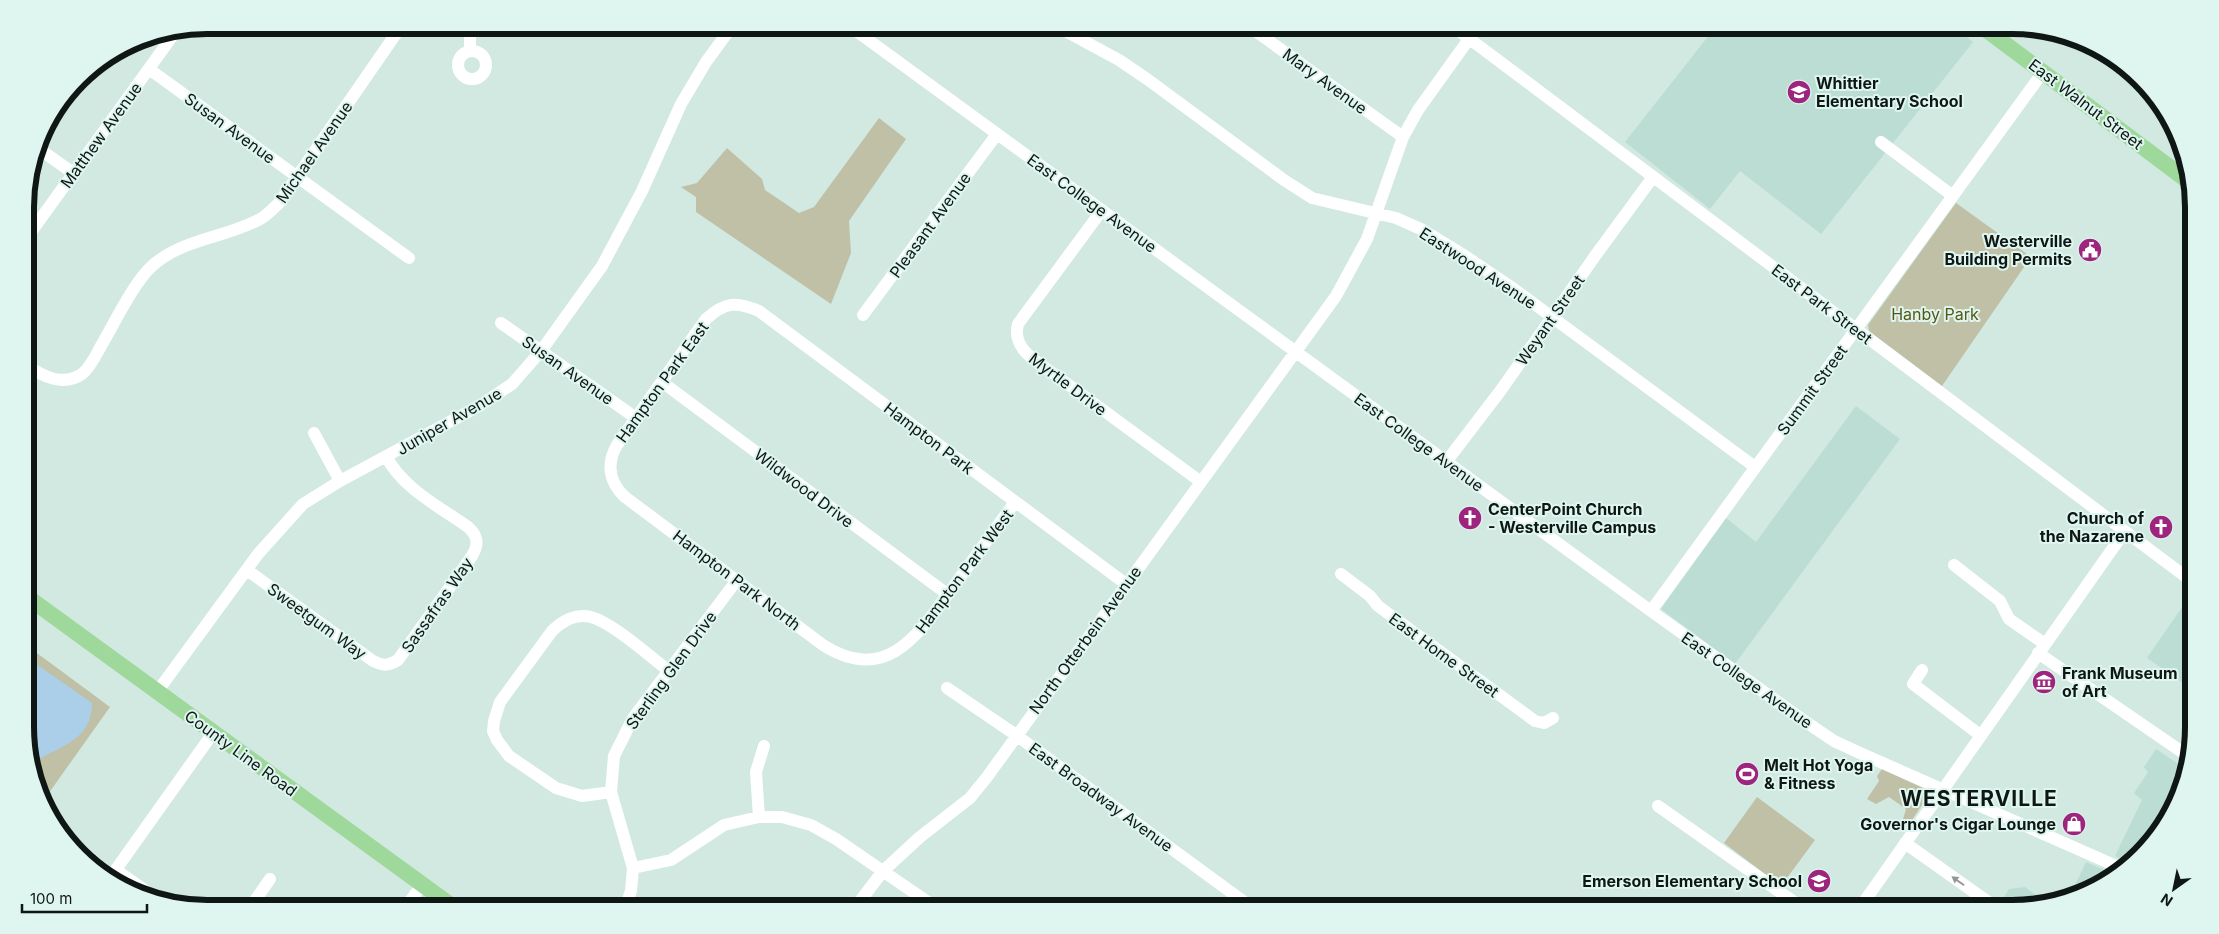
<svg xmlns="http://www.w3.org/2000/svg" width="2219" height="934" viewBox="0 0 2219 934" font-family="Inter,sans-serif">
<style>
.built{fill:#bcddd3}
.green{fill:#bfc0a6}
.water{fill:#abcee9}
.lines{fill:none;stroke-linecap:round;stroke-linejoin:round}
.minor{stroke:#fff;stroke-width:12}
.major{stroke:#9ed89a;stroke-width:16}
.oneway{fill:#939796}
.labels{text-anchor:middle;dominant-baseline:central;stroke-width:4;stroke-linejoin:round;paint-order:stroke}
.street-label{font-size:16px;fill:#0f1715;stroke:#def6ef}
.poi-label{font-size:16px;font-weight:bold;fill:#0f1715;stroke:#def6ef;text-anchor:start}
.park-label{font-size:16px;fill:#575717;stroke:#def6ef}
.district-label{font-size:21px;font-weight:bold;letter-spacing:1px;fill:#0f1715;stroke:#def6ef}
.rim{fill:none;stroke:#0f1715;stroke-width:6}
</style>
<rect width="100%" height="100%" fill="#d1e9e1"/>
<path class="built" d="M1717,25H1952L1973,42L1821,234L1740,171L1710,209L1625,142Z
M1856,406L1900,439L1735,664L1661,609L1726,518L1756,542Z
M2191,594L2194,596V691L2147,658Z
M2156,749L2186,769L2180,796L2156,838L2129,863L2115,856L2142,800L2134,793L2148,772L2144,767Z
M2086,862L2116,875L2068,900Z
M2025,887L2048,904L2024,909H2011L2001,902L2009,889Z"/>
<path class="green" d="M879,118L906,139L849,221L851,253L831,304L696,212V197L681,187L697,183L727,148L762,179L765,190L799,213L814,207Z
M1956,203L2031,257L1942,386L1869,331L1868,325Z
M26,645L110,707L46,797L27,751Z
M1882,769L1925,789L1926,799L1908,826L1902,823L1906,809L1889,797L1876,804L1867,799L1879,781L1877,776Z
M1757,797L1815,840L1781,886L1724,843Z"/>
<path class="water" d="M26,657L92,703C92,742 58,746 32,763L27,751Z"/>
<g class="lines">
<path class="minor" d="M848,25L1651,611L1803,720L1834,741L1860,753L2123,869
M1247,25L1403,137
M1451,25L2194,583
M470,26V51
M1056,26L1119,60L1147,79L1284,180L1312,198L1396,218L1423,230L1462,254L1514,289L1755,467
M458 65a14 14 0 1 1 28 0a14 14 0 1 1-28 0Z
M149,69L409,258
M1881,142L1953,196
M38,148L73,173
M1102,210L1018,324C1014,339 1021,349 1032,358L1201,482
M26,239L176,31
M863,315L997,134
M501,323L636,418
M26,365C42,376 63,387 82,374C90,368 96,355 101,346C114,324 134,282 152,266C183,238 227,238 262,218C268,214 274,208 279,203L402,25
M662,382L947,594
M314,433L340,481
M1446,462L1501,390L1595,256L1653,177
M1015,502C995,529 976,556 956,583C921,630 889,687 823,645L625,497C609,482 606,464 617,445L706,319C725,302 736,301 759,311L1126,584
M1954,565L2000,601L2009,619L2045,644
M247,570L373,661C383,666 388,666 398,660L472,556C479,544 478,536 468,527C440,507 402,488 386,456
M1341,574L1370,596L1378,606L1535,721L1544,723L1553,718
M1651,611L2043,72
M2038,653L2188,756
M1922,670L1913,684L1980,735
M947,688L1016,735L1254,909
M157,692L258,554L303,504L340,481L479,406L512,384L541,351L602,266L642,191L681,104L706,62L733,25
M611,792L582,796L556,788L509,756L497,740L493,731L494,721L500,702L552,631C562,621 576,613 591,617C613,623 649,656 668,670
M1658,806L1804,909
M759,817L756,772L764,746
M1905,843L1998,909
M633,868L671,860L724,825L759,817H782L811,825L836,839L938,909
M116,870L157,899
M112,875L213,733
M249,909L270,879
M404,909L422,885
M625,909L631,891L633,868L611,792L614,756L633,718L737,580
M854,909L883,871L920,837L970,798L987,777L1336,296L1367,239L1403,137L1418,110L1479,25
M1859,909L2125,531"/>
<path class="major" d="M1980,25L2192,184
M26,596L456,909"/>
</g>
<defs><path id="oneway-solid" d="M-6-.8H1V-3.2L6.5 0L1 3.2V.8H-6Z" transform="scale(1.25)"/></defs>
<use class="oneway" href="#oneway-solid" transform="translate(1958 881) rotate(-145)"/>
<defs>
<g id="school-disc" transform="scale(1.25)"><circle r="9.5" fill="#9d257d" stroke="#def6ef"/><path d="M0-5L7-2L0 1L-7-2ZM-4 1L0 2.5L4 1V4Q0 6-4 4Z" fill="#fff"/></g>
<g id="civic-disc" transform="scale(1.25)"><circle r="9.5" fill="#9d257d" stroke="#def6ef"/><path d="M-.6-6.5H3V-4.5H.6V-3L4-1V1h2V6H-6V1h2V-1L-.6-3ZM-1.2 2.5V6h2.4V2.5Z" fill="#fff"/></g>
<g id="church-disc" transform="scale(1.25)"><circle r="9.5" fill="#9d257d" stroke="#def6ef"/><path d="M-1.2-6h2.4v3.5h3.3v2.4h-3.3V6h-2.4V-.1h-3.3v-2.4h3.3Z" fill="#fff"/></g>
<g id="museum-disc" transform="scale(1.25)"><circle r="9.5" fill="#9d257d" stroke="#def6ef"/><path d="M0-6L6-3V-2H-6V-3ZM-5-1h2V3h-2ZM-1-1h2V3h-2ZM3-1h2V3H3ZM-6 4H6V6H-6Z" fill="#fff"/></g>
<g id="stadium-disc" transform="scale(1.25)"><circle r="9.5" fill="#9d257d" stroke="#def6ef"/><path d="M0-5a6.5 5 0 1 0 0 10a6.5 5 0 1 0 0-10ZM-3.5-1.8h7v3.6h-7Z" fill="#fff"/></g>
<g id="shop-disc" transform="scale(1.25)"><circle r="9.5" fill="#9d257d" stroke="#def6ef"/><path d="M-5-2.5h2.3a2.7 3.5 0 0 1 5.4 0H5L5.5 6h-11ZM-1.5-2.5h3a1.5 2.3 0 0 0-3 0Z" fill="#fff"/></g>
</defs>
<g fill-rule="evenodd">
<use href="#school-disc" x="1799" y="92"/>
<use href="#civic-disc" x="2090" y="250"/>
<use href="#church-disc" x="1470" y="518"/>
<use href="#church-disc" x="2161" y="527"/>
<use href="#museum-disc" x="2044" y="682"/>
<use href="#stadium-disc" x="1747" y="774"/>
<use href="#shop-disc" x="2074" y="824"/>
<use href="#school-disc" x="1819" y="881"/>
</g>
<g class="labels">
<g class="street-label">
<text transform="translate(1325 81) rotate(36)">Mary Avenue</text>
<text transform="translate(2086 104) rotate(37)">East Walnut Street</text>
<text transform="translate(230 128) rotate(36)">Susan Avenue</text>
<text transform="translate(101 135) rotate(-54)">Matthew Avenue</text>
<text transform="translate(314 152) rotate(-55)">Michael Avenue</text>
<text transform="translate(1092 203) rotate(36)">East College Avenue</text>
<text transform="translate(930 225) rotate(-54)">Pleasant Avenue</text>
<text transform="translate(1478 268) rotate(33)">Eastwood Avenue</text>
<text transform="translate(1822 304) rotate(37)">East Park Street</text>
<text transform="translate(1550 320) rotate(-55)">Weyant Street</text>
<text transform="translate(568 370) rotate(35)">Susan Avenue</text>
<text transform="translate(662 382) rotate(-54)">Hampton Park East</text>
<text transform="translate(1068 384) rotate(37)">Myrtle Drive</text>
<text transform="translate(1812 390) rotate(-54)">Summit Street</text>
<text transform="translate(449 421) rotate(-30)">Juniper Avenue</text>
<text transform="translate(929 438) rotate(37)">Hampton Park</text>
<text transform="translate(1419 442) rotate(36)">East College Avenue</text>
<text transform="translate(804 488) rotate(37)">Wildwood Drive</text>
<text transform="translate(964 571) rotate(-53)">Hampton Park West</text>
<text transform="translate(737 580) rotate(37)">Hampton Park North</text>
<text transform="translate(437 605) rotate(-55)">Sassafras Way</text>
<text transform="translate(317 621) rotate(36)">Sweetgum Way</text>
<text transform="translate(1085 640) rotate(-54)">North Otterbein Avenue</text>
<text transform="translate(1444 655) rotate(36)">East Home Street</text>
<text transform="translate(671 670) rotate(-54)">Sterling Glen Drive</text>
<text transform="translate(1747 680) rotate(35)">East College Avenue</text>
<text transform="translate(241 753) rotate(36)">County Line Road</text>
<text transform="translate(1101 797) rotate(36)">East Broadway Avenue</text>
</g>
<g class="poi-label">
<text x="1816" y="83">Whittier<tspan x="1816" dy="18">Elementary School</tspan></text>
<text x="2072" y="241" text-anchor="end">Westerville<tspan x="2072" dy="18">Building Permits</tspan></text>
<text x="1488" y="509">CenterPoint Church<tspan x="1488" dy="18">- Westerville Campus</tspan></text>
<text x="2144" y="518" text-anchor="end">Church of<tspan x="2144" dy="18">the Nazarene</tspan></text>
<text x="2062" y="673">Frank Museum<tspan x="2062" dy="18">of Art</tspan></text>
<text x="1764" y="765">Melt Hot Yoga<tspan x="1764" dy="18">&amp; Fitness</tspan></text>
<text x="2056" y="824" text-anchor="end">Governor's Cigar Lounge</text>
<text x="1802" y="881" text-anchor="end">Emerson Elementary School</text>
</g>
<g class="park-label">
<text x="1935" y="314">Hanby Park</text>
</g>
<g class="district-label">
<text x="1979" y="798">WESTERVILLE</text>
</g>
</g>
<path d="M0 0H2219V934H0ZM207 34H2012A173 173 0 0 1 2185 207V727A173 173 0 0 1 2012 900H207A173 173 0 0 1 34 727V207A173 173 0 0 1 207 34Z" fill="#def6ef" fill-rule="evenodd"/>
<path class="rim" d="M207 34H2012A173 173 0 0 1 2185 207V727A173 173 0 0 1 2012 900H207A173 173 0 0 1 34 727V207A173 173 0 0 1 207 34Z"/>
<g transform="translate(2174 889) rotate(213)" stroke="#def6ef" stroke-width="4" paint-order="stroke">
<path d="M0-4L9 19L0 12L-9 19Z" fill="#0f1715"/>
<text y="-8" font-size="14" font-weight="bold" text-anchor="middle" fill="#0f1715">N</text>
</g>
<path d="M22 904v8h125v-8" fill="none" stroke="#0f1715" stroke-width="2.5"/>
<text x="30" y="904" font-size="15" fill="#0f1715" stroke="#def6ef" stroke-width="4" paint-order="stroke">100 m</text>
</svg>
